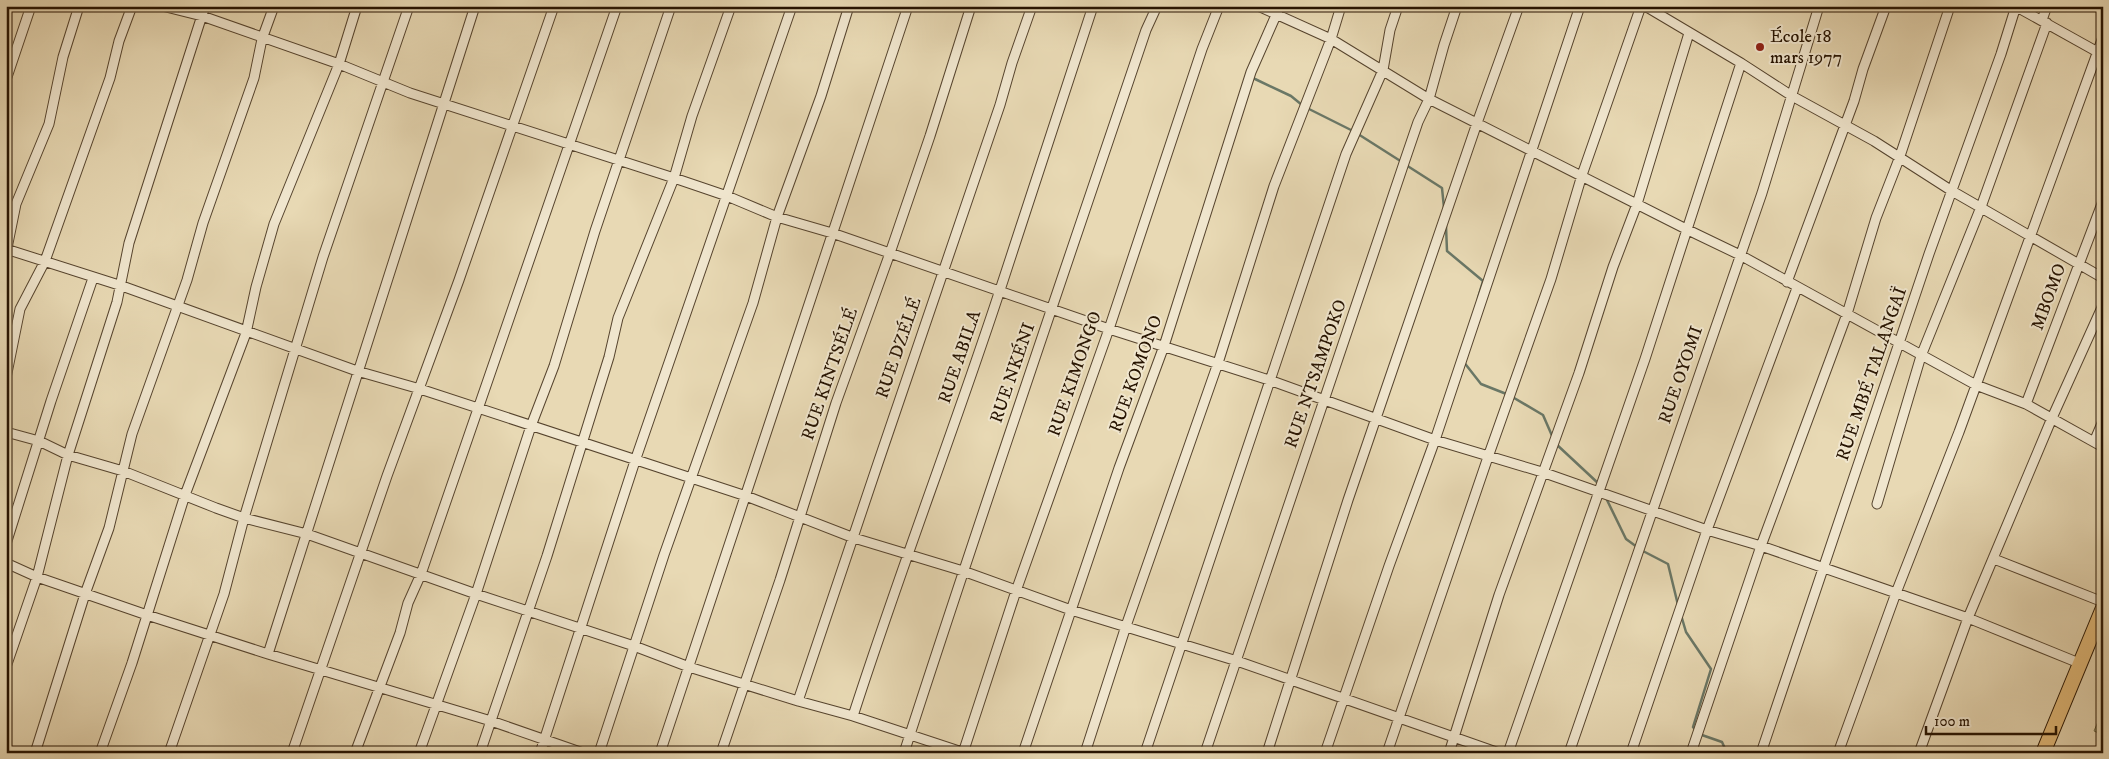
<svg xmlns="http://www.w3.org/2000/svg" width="2109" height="759" viewBox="0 0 2109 759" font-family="'IM FELL DW Pica',serif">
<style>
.green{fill:#b5bf8e;stroke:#6e6948}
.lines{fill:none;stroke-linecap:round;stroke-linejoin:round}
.stream{stroke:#6a7766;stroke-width:2.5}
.minor-casing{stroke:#56442e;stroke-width:11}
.primary-casing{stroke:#261301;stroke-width:16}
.minor{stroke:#f0e6ce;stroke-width:9}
.primary{stroke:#e4bc7a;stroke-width:14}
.poi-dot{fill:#8f2418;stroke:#f0e6ce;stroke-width:2}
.labels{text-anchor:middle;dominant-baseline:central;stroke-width:4;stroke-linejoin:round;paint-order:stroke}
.poi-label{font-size:18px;fill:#261301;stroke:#f0e6ce;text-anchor:start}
.street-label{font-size:18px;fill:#261301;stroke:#f0e6ce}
</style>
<rect width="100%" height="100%" fill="#e8d9b4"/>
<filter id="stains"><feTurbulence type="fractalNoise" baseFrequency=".004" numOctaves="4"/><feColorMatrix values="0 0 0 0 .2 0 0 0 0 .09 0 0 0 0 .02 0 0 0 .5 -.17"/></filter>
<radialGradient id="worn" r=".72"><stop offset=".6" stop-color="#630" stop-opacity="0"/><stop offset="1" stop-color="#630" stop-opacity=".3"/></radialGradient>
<path class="green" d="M2103,710V735L2094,731Z"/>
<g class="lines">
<path class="stream" d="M1255,79L1291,96L1302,105
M1307,108L1353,131
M1358,134L1402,162
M1406,165L1442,188L1444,208
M1446,226L1447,251L1483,281L1478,298
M1463,361L1481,384L1509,395L1543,415L1553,438
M1555,443L1599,484
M1606,498L1626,539L1637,547
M1641,550L1668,564L1678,605
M1681,615L1686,632L1711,669L1693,727L1696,730
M1699,734L1722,742L1727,753"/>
<g class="minor-casing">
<path id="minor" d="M162,6L202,16L339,64L410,93L674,178L727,196L777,217L832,233L1109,329L1272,381L1435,440L1542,472L1707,530L1761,546L1968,618L2079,663
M1258,6L1331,39L1429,99L1688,230L1740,255L1976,385L2026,404L2103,447
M1645,6L1741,63L1792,96L1874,141L1952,191L2103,278
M2015,6L2103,55
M2042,20L2047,6
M6,80L31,6
M6,249L122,286L357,371L420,389L746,496L854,538L963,571L1071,610L1237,661L1499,753
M6,253L16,204L49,124L63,57L79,6
M1787,282L1854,101L1863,69L1886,6
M6,378L20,309L45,261L110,78L119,41L132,6
M2026,404L2103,201
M6,432L39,441L68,455L123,471L216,508L244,518L307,534L476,594L634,646L689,667L798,701L853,716L965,753
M2094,442L2103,421
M1877,504L1921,356L1981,207L2047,23
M6,544L51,401L93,278
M1994,559L2103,602
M6,563L37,577L147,615L268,654L491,721L583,753
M268,654L475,6
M6,667L37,577L68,455L117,302L129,243L205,6
M798,701C865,502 931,304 1000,105L1012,63L1032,6
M853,716C899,573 953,433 1000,290C1031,196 1061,101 1093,6
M35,753L85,594L109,528L132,434L187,280L203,223L254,78L262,39L274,6
M100,753L132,663L185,495L246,333L256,287L274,224L339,64L357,6
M169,753L224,594L244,518L323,257L409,6
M292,753L387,476L459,280L554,6
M355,753L400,633L408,603L421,574L617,6
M419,753L476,594L531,426L554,366L595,231L671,6
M480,753L547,556L609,357L618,318L674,178L692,116L731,6
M540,753L635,461L792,6
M599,753L664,555L753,303L777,217L821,96L849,6
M660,753L908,6
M721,753L780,580L836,403L890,253L930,136L971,6
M904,753C982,511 1065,270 1146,30L1157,6
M963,753L1016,591L1109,329L1202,49L1219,6
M1023,753L1119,468L1164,346L1251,72L1280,6
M1085,753L1126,626L1218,363L1274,186L1331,39L1341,6
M1145,753L1346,154L1383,70L1390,30L1398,6
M1205,753L1404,163L1418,122L1429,99L1444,45L1457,6
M1267,753L1348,500L1477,123L1519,6
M1325,753L1389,566L1435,440L1580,6
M1387,753L1488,457L1551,279L1582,175L1641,6
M1449,753L1499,595L1579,373L1613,267L1637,204L1689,33
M1508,753L1645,359L1741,63
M1569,753L1762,193L1819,6
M1631,753L1707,530L1797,288
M1691,753L1761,546L1847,314L1876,218L1899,159L1950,6
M1761,753L1929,254L2001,54L2016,6
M1838,753L1896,593L1959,432L2103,37
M1919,753L1968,618L2052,418L2103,305"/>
</g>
<g class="primary-casing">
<path id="primary" d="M2043,753L2103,608"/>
</g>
<use href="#minor" class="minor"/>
<use href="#primary" class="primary"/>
</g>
<circle class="poi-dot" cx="1760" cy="47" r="5"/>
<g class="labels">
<g class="poi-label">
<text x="1770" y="37">École 18<tspan x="1770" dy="21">mars 1977</tspan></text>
</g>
<g class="street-label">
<text transform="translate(2049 297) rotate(-70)">MBOMO</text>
<text transform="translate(899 348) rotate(-71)">RUE DZÉLÉ</text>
<text transform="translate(960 357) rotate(-71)">RUE ABILA</text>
<text transform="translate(1013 373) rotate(-71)">RUE NKÉNI</text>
<text transform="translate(830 374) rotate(-71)">RUE KINTSÉLÉ</text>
<text transform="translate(1075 374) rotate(-71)">RUE KIMONGO</text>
<text transform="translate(1136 374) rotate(-70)">RUE KOMONO</text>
<text transform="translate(1316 374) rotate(-71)">RUE NTSAMPOKO</text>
<text transform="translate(1872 374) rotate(-71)">RUE MBÉ TALANGAÏ</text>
<text transform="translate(1681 375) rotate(-71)">RUE OYOMI</text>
</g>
</g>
<rect width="2109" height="759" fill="none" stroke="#e8d9b4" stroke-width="25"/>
<rect x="8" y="8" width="2094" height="744" fill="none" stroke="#261301" stroke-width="2.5"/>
<rect x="12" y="12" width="2084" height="734" fill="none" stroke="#261301"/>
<path d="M1926 726v8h130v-8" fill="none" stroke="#261301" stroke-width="2.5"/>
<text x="1934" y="726" font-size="15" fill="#261301" stroke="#f0e6ce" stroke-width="4" paint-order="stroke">100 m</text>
<rect width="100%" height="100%" filter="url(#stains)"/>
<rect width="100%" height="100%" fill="url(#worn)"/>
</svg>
